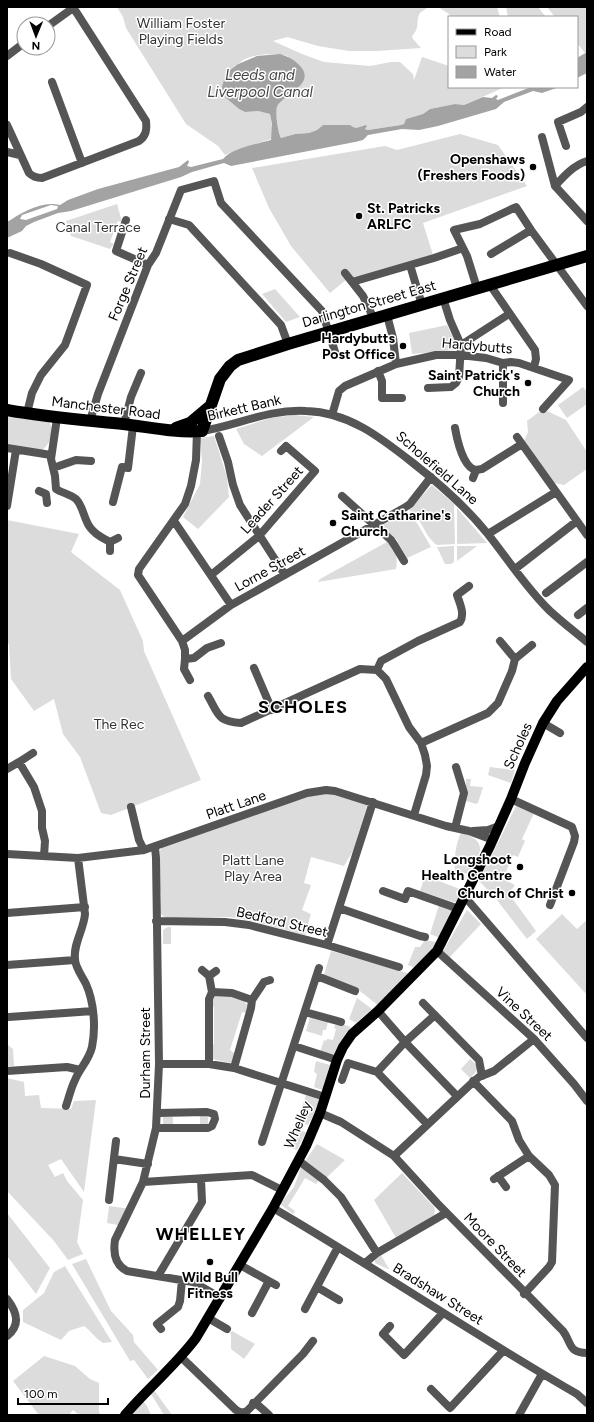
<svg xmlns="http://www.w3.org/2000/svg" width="594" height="1422" viewBox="0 0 594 1422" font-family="Figtree,sans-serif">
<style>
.green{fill:#dcdcdc}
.water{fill:#a3a3a3;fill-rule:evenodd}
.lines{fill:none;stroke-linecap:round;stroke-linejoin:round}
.minor{stroke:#555;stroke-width:8}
.major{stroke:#000;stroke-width:10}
.highway{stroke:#000;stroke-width:12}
.poi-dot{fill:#000;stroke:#fff;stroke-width:1.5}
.labels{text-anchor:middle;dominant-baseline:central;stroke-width:3;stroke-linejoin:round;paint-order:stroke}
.park-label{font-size:14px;fill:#333;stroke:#fff}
.poi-label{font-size:14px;font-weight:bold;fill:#000;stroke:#fff;text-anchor:end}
.street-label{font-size:14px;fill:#000;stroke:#fff}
.water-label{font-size:15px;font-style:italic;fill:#444;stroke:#fff}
.district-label{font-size:18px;font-weight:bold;letter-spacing:1px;fill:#000;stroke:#fff}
</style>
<rect width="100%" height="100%" fill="#fff"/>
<path class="green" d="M117,7H428C426,9 422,11 420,13C415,21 421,27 412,36L413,39L421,48L377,51H349L318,46L287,37L273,41L302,54L324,62L370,66L391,62H400L413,74L414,80L422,57L449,66V87H505L464,105L455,104L430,109L423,114L406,119L404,124L401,125L368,130L365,129L366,127L363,125L359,128L339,125H323L317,130L309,133L295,134L281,138L278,129L276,112L277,106L281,101L297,90L288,56C272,53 252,53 239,63C234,66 231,70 226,73L225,82L226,98L239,109L245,112L258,111L270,114C272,122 273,132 271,139L234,151L225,155L218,146L186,124L126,28L123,17Z
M438,7H497L500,17H451L449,14Z
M506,7H538L546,17H508Z
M547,7H587V52L585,53L577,43V17H555Z
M460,134L498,145L527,186L423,223L434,258L347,279L330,293L291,246L269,208L252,168L385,146L397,150Z
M117,204L122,222L118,221L110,242L114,244L110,249L71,236L66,221Z
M275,289L300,317L286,322L262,294Z
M447,325L456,344L455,350L412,354L409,333Z
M583,387L587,392V404L567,418L558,405Z
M543,409L566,420L587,452V469L564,485L554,483L524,441L528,432L527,421Z
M7,414L49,422C55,429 50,446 42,450L7,445Z
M295,415L314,417L262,456L244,444L236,429L271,418Z
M214,436L227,477L229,497L198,529L183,517L200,484L202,461L200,438Z
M432,485L454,504L455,544L437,545L434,543L428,536L416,515L409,510Z
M457,508L487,543L457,544Z
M405,513L417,523L431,547L407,558L396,539L381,526Z
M7,520L79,534L71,552L120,590L143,641L144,651L201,780L111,815L101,813L80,757L63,734L54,699L34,711L11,679L9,644L7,642Z
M387,542C396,550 398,557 396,569L318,582L320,579Z
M454,546V562L451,564H445L437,547Z
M457,546H477L457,561Z
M490,767L515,770L511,783L488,775Z
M466,779H471L470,786L483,787L478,803L476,804L466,801Z
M334,792L368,803L353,851L344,866L311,857L304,883L311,885L302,910L311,914L305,935L248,920L229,917L165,918L160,913L161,893L159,889L160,851L162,847L308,795Z
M516,806L535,811L522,839L525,841L518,857L513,855L503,879L515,885L509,894L536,931L527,939L493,895L479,881Z
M461,832C470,836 481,839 480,851L470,875L455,870C454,855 456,845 461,832Z
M425,876L463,890L458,902H453L420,891Z
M439,905L453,910L440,938L430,934Z
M467,910L481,924L449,958L442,953Z
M562,914L577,929L587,920V995L536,939Z
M168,927H171V944H163V930Z
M425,940L437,942L436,945L416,968L408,965L415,947H420Z
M331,951L411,974L379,1006L356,988L324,975Z
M214,996L232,997L244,1001L248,1006L247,1013L242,1012L230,1050L234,1053L232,1062L230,1063L212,1059V1046L214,1044V1007L212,1005Z
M357,998L372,1009L356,1023L349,1019Z
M310,1017L328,1022L326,1030H323L322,1036L306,1031Z
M342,1024L351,1027L346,1033L335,1055L320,1052L324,1040L326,1041L327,1039L333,1040L336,1029L334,1028L335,1025Z
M7,1044L13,1049L14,1066H7Z
M470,1059C480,1067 479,1070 470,1078L461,1069Z
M316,1061L330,1065L322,1090L314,1087L317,1074L314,1072Z
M7,1078L24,1082L25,1096L39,1095L41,1108L71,1109L74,1101L96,1100L84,1192L61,1159L48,1165L55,1177L63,1173L67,1181L83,1200L77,1242L83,1254L68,1260L54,1241L7,1191Z
M306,1095L320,1099L316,1111L308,1125L297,1122Z
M200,1116H208V1124H200Z
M163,1117H173V1124H163Z
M294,1129L306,1132L297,1150L287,1147Z
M317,1144L345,1160L324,1180L303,1164Z
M301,1167L319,1180L316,1184L305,1178L288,1206L295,1211L293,1214L280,1204L294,1187Z
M402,1173L434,1207L435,1211L434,1215L396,1238L374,1200Z
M109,1206L131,1209L123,1226L107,1223Z
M7,1213L50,1268L36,1294L7,1256Z
M381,1255L389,1269H388L375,1263V1260Z
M86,1259L111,1311L133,1335L134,1342L158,1370L148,1379L134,1360L130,1361L72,1264Z
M65,1266L112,1342L103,1343C95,1338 91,1331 84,1326L69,1331L61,1340L23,1322V1310L44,1293L54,1272Z
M232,1331L255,1344L244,1359L231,1349V1335L230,1333Z
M44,1356L75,1366L90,1379L99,1383V1412L101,1415H79L73,1410L69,1415H37L38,1414L13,1381Z
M154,1390L172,1415H164L151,1394Z
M143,1401L147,1406L151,1415H132Z"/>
<path class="water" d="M587,52V73L577,78V58Z
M280,54C289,57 295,60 301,67C316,85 280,96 277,107C275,112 278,133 281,138L295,134L309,133L317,130L323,125H350C356,130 359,127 365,125L367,126L365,129L368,130L401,125L404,124L406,119L423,114L430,109L455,104L464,105L483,97L492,98L496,95L498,96L496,99L498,100L531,87H559L542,93L533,91L504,102L496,109L438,126L419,130L402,129L368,135L363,140L355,142L231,166L224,163L192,172L181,177L71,211L58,213L34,222L26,226L22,231L7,238V222C21,213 42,200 60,205L68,200L98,189L179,167L188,160L189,162L187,166L191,167L223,159C232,148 257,144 271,140L272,124L270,114L258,111L245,112L239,109L226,98L223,93L222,87L226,73L238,64L257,56ZM51,205L58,206L57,209L26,220L20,219L22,215Z"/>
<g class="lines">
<path class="minor" d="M48,26L73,8
M7,56L24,43
M52,82L82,163
M7,125L29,173C33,177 36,178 42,178L139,141C146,136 147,130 146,121L73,7
M542,137L555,186L587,221
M566,146L558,122L581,112L587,107
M7,152L20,155
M555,186C564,176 574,165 587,161
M169,219L189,225L281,325L288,344
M126,220L116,251L148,265
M10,253L41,264L87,285L65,345L41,375L32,393L27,413
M491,254L531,230
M410,265L422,305
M345,273L363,296L374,319
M352,282L434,258L463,248
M490,285L535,350L536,359L534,367
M477,288L467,256L454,230L480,224L516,207L531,230L587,306
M387,315L393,338L396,364
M461,345L509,314
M503,363V403
M378,371L382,381V398H402
M428,388L451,387L456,383L459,377L461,345L450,320L443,298
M332,415L339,391L345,386L396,364L436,355H460L486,358L503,363L511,362L519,363L569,380L543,409
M57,418L51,459L55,476L56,489C62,493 70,494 76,499C82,505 83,514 87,522C91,532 101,537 110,542
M90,421L98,394L148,265L156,253L181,190L214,181L221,203L322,311L336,355
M124,424L131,397L141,373
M455,428C457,439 463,468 476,470C478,470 480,469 482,469L522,444
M197,431L196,460L191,486L185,504L139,569L138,575L182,641L185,650V659L194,658L207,648L221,643
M202,431C239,425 267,409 306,411C348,412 380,437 413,463C440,484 465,506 487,533C508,559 526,588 550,611C562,622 575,632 587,642
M219,436L228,462L233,485L240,505L285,575
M517,437L587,535
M7,448L51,455
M53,468L76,460L91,461
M473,478L476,470
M39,491L46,494L47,503
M342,496L391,540L395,546L404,561
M113,502L122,467L128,468L133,426
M7,506L16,450
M174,521L231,605
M488,534L556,492
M110,551V542L118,538
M515,569L577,521
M211,575L259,536L315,471L286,446L281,451
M546,593L587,562
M578,615L587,608
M182,641L231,605L404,508L410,504L431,477
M500,641L515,659
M185,659L184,669L190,680
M254,668L272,710
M377,670L381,661L418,641L460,622C465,614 460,604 457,595L469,586
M208,696C219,715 217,721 241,723L360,669L377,670L386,679L409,727L421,743L425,755L427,766L426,775L414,815
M543,723L560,733
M421,743L488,713L498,703L512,671L515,659L532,645
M19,762L33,753
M7,769L19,762L34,787L42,811V828L45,841L44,856
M511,799L572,827L575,836L574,842L550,905
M131,807L139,840L144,850
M455,828L464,793L456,767
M473,831L488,830L499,826
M155,847L156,858L159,1064L156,1128L143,1182L115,1240C113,1253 115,1265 127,1271L193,1282L221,1298
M7,854L78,858L144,850L307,793L326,790L335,791L446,826L469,831L493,840
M383,891L405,899L408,891L459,909
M465,897L587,1038
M339,908L420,936L425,937
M7,913L85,907
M156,921L225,922L249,925L327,945L399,967
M327,945L373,802
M437,951L534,1039L574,1084L587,1101
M7,965L75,960
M202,970L209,976
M317,976L355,991
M212,992L232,993L252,1000
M423,1003L479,1060L482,1076
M378,1011L405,1042L457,1096
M305,1012L341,1022
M9,1017L93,1011
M294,1046L337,1060
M159,1064H209L234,1068L319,1095
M209,1064V999L212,992L209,976L216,971
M234,1068L251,1008L252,1000L264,982L270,980
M7,1071L67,1067L80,1070
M377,1072L405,1042L435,1015
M342,1080L348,1063L377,1072L427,1124
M473,1081L512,1121L519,1140L529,1156L549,1175L555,1185L552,1262L549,1267L524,1294
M66,1106C69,1097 71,1088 75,1080C80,1068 89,1060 92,1047C96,1027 94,1002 86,984C82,976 75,967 75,959C73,944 84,929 85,914L78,858
M320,1113L341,1122L394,1156L437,1203L563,1331C572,1343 568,1353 587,1353
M156,1128H208L212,1126L215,1119L214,1114L207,1112L158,1113
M262,1142L319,968
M394,1156L472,1083L479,1077L494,1071L534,1039
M114,1159L148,1164
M299,1161L324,1180L341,1197L377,1253
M498,1176L506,1187
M494,1179L529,1156
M143,1182L252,1175L282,1190
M109,1200L116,1141
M273,1208C376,1268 474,1335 577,1394L587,1403
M365,1263L377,1253L446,1213
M240,1265L276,1285
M158,1276L202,1202L201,1179
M317,1287L339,1300
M7,1299C17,1312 21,1325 7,1336
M305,1309L338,1247
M252,1313L269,1281
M208,1318L227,1329
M390,1326L383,1334L404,1355L443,1313
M161,1329L157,1324L178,1307L180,1301L182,1280
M181,1357L236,1410L242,1413
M431,1389L450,1408L503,1351
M253,1403L259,1406L269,1415
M242,1413L247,1411L303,1354L313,1341
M519,1415L542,1374"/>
<path class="major" d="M125,1415C148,1388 175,1366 196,1338L273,1208L306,1146L320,1113L337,1060L343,1047L352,1034L378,1011L437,951L490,846L511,799L525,763L543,723L557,701L587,667"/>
<path class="highway" d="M7,410C45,417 84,420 123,424C149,427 175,433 202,431L220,379L230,366L238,360L288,344L587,256
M176,428L190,423L209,407"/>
</g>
<g class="poi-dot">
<circle cx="533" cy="167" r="4"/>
<circle cx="359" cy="216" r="4"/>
<circle cx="403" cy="346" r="4"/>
<circle cx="528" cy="383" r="4"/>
<circle cx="333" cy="523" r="4"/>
<circle cx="520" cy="867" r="4"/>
<circle cx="572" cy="893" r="4"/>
<circle cx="210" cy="1262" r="4"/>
</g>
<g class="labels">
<g class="park-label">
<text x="181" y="23">William Foster<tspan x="181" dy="16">Playing Fields</tspan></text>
<text x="98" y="227">Canal Terrace</text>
<text x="119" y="724">The Rec</text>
<text x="253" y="860">Platt Lane<tspan x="253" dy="16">Play Area</tspan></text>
</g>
<g class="poi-label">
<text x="525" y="159">Openshaws<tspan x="525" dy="16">(Freshers Foods)</tspan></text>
<text x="367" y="208" text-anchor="start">St. Patricks<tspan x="367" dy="16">ARLFC</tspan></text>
<text x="395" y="338">Hardybutts<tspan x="395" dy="16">Post Office</tspan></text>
<text x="520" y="375">Saint Patrick's<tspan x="520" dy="16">Church</tspan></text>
<text x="341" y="515" text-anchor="start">Saint Catharine's<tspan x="341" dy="16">Church</tspan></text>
<text x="512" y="859">Longshoot<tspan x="512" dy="16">Health Centre</tspan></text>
<text x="564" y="893">Church of Christ</text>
<text x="210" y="1277" text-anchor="middle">Wild Bull<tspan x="210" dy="16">Fitness</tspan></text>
</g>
<g class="street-label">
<text transform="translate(128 284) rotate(-67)">Forge Street</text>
<text transform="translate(369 304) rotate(-16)">Darlington Street East</text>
<text transform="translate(477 346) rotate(5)">Hardybutts</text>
<text transform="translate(106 408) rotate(7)">Manchester Road</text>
<text transform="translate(244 408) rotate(-13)">Birkett Bank</text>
<text transform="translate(437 468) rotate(41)">Scholefield Lane</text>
<text transform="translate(272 500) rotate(-48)">Leader Street</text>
<text transform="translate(270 569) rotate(-29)">Lorne Street</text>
<text transform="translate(518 746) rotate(-66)">Scholes</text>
<text transform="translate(236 805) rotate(-19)">Platt Lane</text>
<text transform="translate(282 922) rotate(13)">Bedford Street</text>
<text transform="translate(524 1014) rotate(43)">Vine Street</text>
<text transform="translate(145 1053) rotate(-90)">Durham Street</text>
<text transform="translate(298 1125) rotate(-67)">Whelley</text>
<text transform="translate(495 1245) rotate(46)">Moore Street</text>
<text transform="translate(438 1294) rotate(32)">Bradshaw Street</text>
</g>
<g class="water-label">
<text x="260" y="75">Leeds and<tspan x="260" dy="17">Liverpool Canal</tspan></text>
</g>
<g class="district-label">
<text x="303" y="707">SCHOLES</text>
<text x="201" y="1234">WHELLEY</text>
</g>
</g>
<rect width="594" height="1422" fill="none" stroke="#000000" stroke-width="16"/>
<rect x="448" y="16" width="130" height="72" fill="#ffffff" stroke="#999999"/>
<rect x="456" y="29" width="20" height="6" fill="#000000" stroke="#999999"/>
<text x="484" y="36" font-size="12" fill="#000000">Road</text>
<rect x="456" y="46" width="20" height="12" fill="#dcdcdc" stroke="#999999"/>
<text x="484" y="56" font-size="12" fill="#000000">Park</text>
<rect x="456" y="66" width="20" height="12" fill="#a3a3a3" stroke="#999999"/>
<text x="484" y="76" font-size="12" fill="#000000">Water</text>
<g transform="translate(36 36) rotate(181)"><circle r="19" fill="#ffffff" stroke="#999999"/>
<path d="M0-3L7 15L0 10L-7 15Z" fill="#000000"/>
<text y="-6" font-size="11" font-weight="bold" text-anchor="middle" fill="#000000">N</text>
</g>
<path d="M18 1398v6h90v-6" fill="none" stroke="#000000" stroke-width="2"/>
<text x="24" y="1398" font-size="12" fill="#000000" stroke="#ffffff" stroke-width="3" paint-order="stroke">100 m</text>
</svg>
